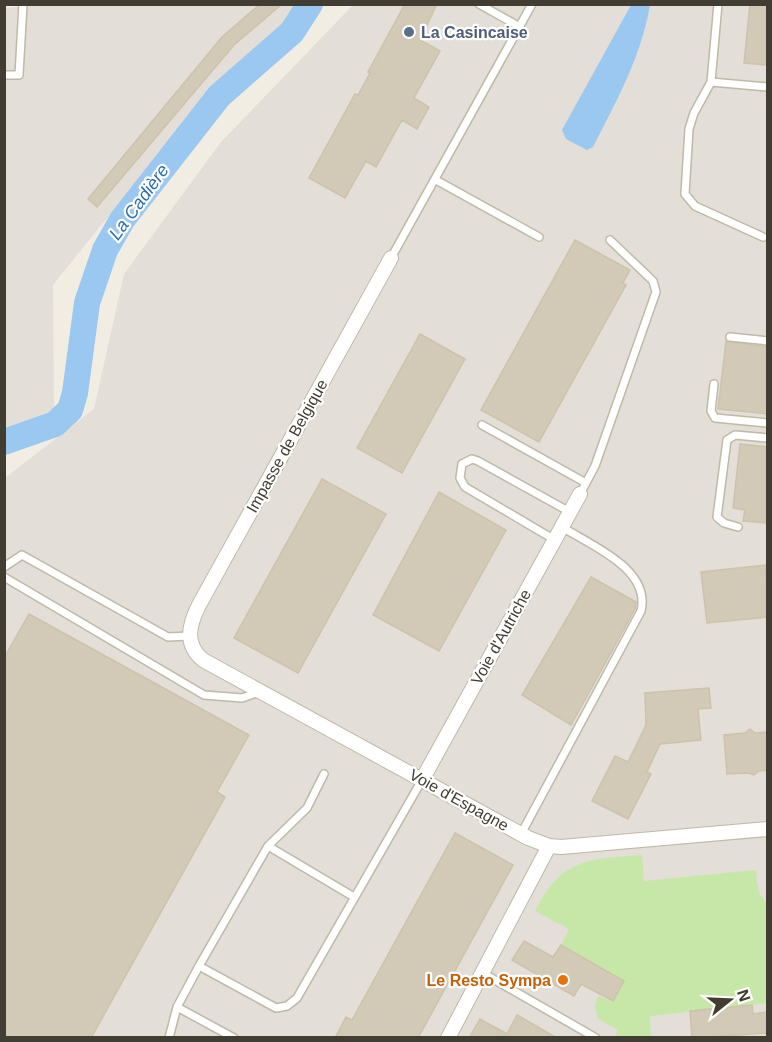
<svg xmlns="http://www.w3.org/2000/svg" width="772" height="1042" viewBox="0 0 772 1042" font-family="Arial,sans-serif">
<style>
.industrial{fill:#e3ded7}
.green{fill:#c7e7a9}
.water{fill:#9bc8f0}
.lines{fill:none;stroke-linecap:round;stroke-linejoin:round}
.river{stroke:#9bc8f0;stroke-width:26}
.building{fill:#d2cab7;stroke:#cec2aa;stroke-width:1.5}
.service-casing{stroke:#bfb9a7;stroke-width:10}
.minor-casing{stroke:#bfb9a7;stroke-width:16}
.service{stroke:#fff;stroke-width:7}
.minor{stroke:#fff;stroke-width:14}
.service-dot{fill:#5c6f8a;stroke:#fff;stroke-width:2}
.food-dot{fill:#e8710a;stroke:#fff;stroke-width:2}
.labels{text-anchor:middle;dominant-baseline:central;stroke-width:4.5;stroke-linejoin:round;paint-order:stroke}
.service-label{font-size:16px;font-weight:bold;fill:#4e5e75;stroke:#fff;text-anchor:start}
.street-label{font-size:16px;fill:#423d32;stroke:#fff}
.food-label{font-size:16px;font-weight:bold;fill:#c56008;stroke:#fff;text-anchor:end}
.water-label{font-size:18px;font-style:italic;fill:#2b6fae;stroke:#fff}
</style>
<rect width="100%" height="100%" fill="#f1ede2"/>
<path class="industrial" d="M49,4L304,5L102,224L53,285L54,410L5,429L4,8Z
M353,5H767V1037L5,1038V478L94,409L124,274L221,142Z"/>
<path class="green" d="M642,855L644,881L756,870C757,882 757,895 767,903V1003L650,1016L651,1037H615L618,1030L598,1019L595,1006L598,996L613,1002L624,981L561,945L569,929L535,911C562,858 588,859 642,855Z"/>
<path class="water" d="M631,5H650C641,57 617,100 593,147L587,150L566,139L562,130Z"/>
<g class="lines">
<path class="river" d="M4,442L55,424L70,410L75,393L87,303L105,250L122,220L219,96L292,32L310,4"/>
</g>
<path class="building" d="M260,4H282L234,45L97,207L88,199L222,37Z
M405,4H437L420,40L440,51L414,98L429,107L417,129L402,120L376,167L366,161L345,198L309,178L355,94L358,95L370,73L368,72Z
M750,4H768V65L744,63Z
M575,240L630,270L623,283L626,285L539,442L481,410Z
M420,334L465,359L402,473L357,448Z
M726,341L768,347V414L718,409Z
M740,444L768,447V523L743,521L745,510L733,508Z
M322,479L386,514L298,673L234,638Z
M439,492L506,530L439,651L373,615Z
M766,565L768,617L707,623L701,572Z
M591,577L636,602L635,609L571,725L522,695Z
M29,614L249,735L217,792L225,797L91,1038H4V658Z
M709,688L711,708L698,709L701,740L660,744L647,772L651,774L628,819L592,801L615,756L628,762L646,725L645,693Z
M750,729L755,733L768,732V770L759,771L754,775L748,773L727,774L724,735L745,733Z
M455,833L513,865L418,1038H335L346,1017L352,1020Z
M524,941L553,957L561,945L624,981L613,1001L581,984L574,996L512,960Z
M752,1005L753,1014L768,1012V1033L692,1038L690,1011Z
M517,1015L557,1038H469L480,1019L507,1034Z"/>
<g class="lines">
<g class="service-casing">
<path id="service" d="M479,4L520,27
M718,4L711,82L768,87
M4,75H19L23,4
M711,82L694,113L689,129L685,194L695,206L763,237
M436,180L539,237
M391,258L532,4
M730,337L768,341
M714,384L711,411L715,418L768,423
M482,425L586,483
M580,494L595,466L656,292L653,281L610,240
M738,527L724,523L717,517L727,440L735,435L768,438
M555,540L465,487L460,478L462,464L472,459L478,461L570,512
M4,567L22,555L168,637L189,636
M4,577L204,695L242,698L259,692
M521,834L641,611C651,569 592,546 562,527
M268,846L307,808L324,774
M199,966L268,846L354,897
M481,972L596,1038
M177,1007L234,1038
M169,1038L177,1007L199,966L276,1008L287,1006L297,998L422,780"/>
</g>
<g class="minor-casing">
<path id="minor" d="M391,258L199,605C189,625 184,644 203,660L528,838L549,846L561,847L768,829
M422,780L580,494
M448,1038L549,846"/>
</g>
<use href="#service" class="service"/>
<use href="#minor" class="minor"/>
</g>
<circle class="service-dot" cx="409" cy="32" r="6"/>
<circle class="food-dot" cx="563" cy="980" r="6"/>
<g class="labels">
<g class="service-label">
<text x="421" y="32">La Casincaise</text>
</g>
<g class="street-label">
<text transform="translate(287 446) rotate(-61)">Impasse de Belgique</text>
<text transform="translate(501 637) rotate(-61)">Voie d'Autriche</text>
<text transform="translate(459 800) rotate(29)">Voie d'Espagne</text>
</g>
<g class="food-label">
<text x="551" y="980">Le Resto Sympa</text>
</g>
<g class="water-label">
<text transform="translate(139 202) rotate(-54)">La Cadière</text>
</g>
</g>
<rect width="772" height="1042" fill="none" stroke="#423d32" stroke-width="12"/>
<g transform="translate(730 1000) rotate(72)" stroke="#ffffff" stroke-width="4.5" paint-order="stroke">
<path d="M0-4.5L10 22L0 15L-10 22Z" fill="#423d32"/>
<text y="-9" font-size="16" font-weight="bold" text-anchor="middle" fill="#423d32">N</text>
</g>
</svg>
